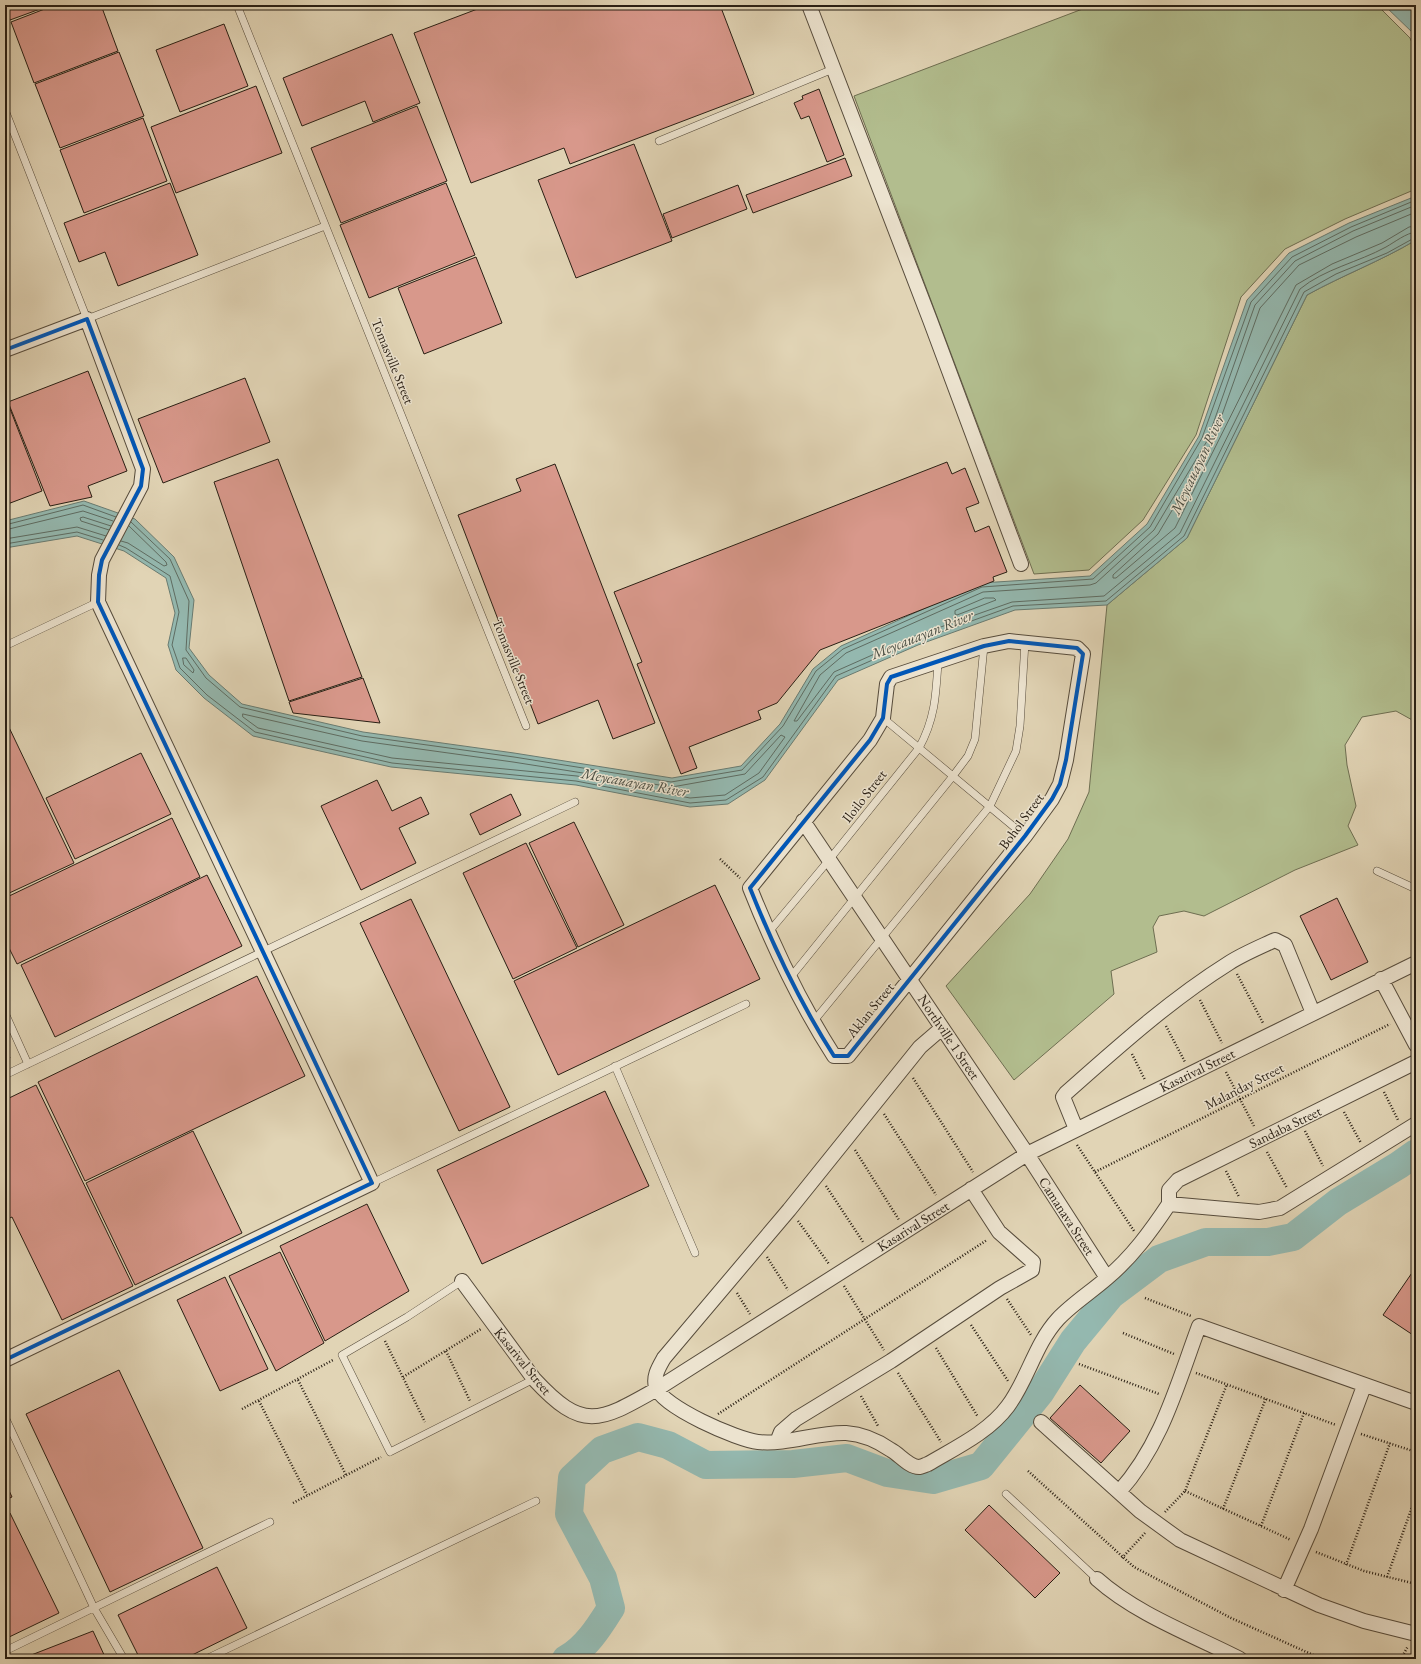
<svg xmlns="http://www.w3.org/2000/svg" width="1421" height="1664" viewBox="0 0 1421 1664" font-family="'EB Garamond',serif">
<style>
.green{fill:#b2bd8e;stroke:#6e6e51}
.water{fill:#94b8af;stroke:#697b71}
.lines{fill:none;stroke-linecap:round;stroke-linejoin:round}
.shore{stroke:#5e6c62;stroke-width:1}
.river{stroke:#94b8af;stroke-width:28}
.building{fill:#d8988b;stroke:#291f14}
.service-casing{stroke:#574c3c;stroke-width:8}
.minor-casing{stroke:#574c3c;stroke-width:16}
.path{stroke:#291f14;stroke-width:2.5;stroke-dasharray:1 2;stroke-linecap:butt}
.service{stroke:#ece3cf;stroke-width:7}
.minor{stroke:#ece3cf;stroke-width:14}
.cycleway-casing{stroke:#ece3cf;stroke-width:6}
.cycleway{stroke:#0057b8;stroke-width:4}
.labels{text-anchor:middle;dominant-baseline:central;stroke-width:3;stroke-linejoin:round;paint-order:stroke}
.street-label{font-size:14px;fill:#291f14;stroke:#ece3cf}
.water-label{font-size:15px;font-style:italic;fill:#494d42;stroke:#ece3cf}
</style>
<rect width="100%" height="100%" fill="#e1d4b5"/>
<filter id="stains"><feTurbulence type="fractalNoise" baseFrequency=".005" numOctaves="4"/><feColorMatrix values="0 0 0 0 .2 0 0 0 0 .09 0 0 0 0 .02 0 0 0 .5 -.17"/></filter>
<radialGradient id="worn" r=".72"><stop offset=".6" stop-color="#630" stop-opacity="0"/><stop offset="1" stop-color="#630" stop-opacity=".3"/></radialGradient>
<path class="green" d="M1093,5H1377L1410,38L1416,52V189L1345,219L1285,249L1241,297L1196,435L1143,520L1089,570L1034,574L854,96Z
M1416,240V732L1414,721L1396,711L1362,717L1345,745L1347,765L1356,806L1348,826L1358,845L1295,870L1204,916L1184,911L1159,916L1153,927L1157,952L1111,971L1114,994L1014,1080L946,986L1030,894L1068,839L1089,792L1107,605L1187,538L1307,295C1343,275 1381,261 1416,240Z"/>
<path class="water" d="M1384,5H1416V38L1414,34Z
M1416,196V240C1381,261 1343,275 1307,295L1187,538L1107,605L1015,610L918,645L838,680L765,780L728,804L690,807L576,785L391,767L253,736L204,698L176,670L168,645L175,613L166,578L124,551L77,536L5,548V521L84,501L135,519L174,557L194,600L189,648L209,675L242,704L363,732L514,753L672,778L741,766L780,724L813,669L841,646L981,583L1090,576L1147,524L1199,436L1247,300L1289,253L1349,223Z"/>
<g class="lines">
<path class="shore" d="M1416,205L1353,231L1295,261L1255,305L1207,441L1154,530L1096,583L1090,585L983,592L846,653L820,675L794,721H797L834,672L915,636L1012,602L1104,596L1180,533L1300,289C1324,269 1359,262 1386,247C1395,242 1406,233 1416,232
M1416,212L1356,237L1299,265L1260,308L1212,443L1158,534L1113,575V578H1116L1175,528L1296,285L1332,264L1382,243L1409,227L1416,226
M131,522L170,559L189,601L186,650L206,678L240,707L362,736L514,757L671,782L742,770L783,726L816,671L843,649L982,587L1093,579L1150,527L1202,438L1251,302L1292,257L1351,227L1416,200
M5,525L83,505L116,517
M5,530L83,511L113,521
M109,530L81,521L80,518L83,517L111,526
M5,539L77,527L106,536
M121,541L128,543L164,566L167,565L166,562L129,526
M5,544L77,532L103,540
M119,545L126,548L170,576L179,612L172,645L180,668L207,695L255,732L392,763L576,781L690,803L726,800L763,777L836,676L916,641L1013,606L1106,601L1184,536L1304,292L1336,274L1387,253L1416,237
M985,598H994L996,600L957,615L955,614V611Z
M183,658H186L194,670L193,673L184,665Z
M243,714L362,741L513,762L672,787L745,774L781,735L785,737L759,773L725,795L690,798L577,776L392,758L258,728L243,717Z"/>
<path class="river" d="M566,1659C586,1648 599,1627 611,1608L603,1578L569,1514L572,1478L602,1450L638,1437L668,1445L706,1465L793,1464L847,1458L887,1473L933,1480L981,1466L1040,1393L1073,1341L1111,1295L1159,1259L1206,1242H1268L1293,1237L1338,1202L1399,1165L1416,1153"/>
</g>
<path class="building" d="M5,5H51L10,20Z
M55,5H101L118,51L34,83L11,22Z
M488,5H720L754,94L570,164L564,148L471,183L414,33Z
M224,24L248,86L180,112L156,50Z
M392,34L420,103L373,122L365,101L302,126L283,78Z
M119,52L144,116L60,148L35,84Z
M256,86L282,153L176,193L151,127Z
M819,89L844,155L827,162L809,116L801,119L794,103L803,99L802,96Z
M417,106L447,181L341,223L311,148Z
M143,118L167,181L84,213L60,150Z
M634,144L672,241L576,278L538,180Z
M845,158L852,176L753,213L746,195Z
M170,183L198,255L118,286L105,252L79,262L64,223Z
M446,183L475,255L369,298L340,225Z
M738,185L747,209L672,238L663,214Z
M476,257L502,323L424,354L398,288Z
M88,371L127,471L88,486L92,497L50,506L8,402Z
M245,378L270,442L163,483L138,419Z
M5,396L42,491L5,505Z
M278,459L362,677L289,701L214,482Z
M947,462L952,474L965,468L979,503L966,508L975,532L989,526L1007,572L993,577L994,581L820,650L777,703L758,711L761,719L689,747L697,768L681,774L637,664L642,662L614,592Z
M555,464L655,723L613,739L598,700L538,724L458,515L521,491L516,479Z
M363,678L380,723L293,713L289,702Z
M5,719L74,863L5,895Z
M141,753L171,814L75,859L46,798Z
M377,780L392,811L421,797L429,814L399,828L416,863L361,890L321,806Z
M511,794L521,815L480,835L470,814Z
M172,818L200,877L17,964L5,940V898Z
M574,822L624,925L578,947L529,843Z
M526,843L577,948L513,979L463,873Z
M207,875L242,946L55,1037L21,965Z
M715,885L760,979L558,1075L514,981Z
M1337,898L1368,962L1331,980L1300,916Z
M411,899L510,1107L459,1131L360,923Z
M257,976L305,1076L85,1181L38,1082Z
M5,1048L10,1058L5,1060Z
M36,1085L133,1286L62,1320L12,1217L5,1220V1100Z
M605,1091L649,1186L482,1264L437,1170Z
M193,1131L242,1233L135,1285L86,1183Z
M367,1204L409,1291L325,1341L280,1246Z
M280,1252L324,1343L276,1371L229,1276Z
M1416,1267V1337L1383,1315Z
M225,1277L268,1369L220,1391L177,1300Z
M119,1370L203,1548L110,1592L26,1414Z
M1080,1385L1130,1431L1101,1463L1050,1418Z
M5,1482L12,1497L5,1500Z
M989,1505L1060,1573L1035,1598L965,1530Z
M10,1513L59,1613L5,1639V1515Z
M217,1567L247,1628L184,1659H140L118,1615Z
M93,1631L106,1659H21Z"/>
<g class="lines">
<g class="service-casing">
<path id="service" d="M237,5L526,726
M457,6L459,5
M5,110L87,319L325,226
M659,141L833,69
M5,646L98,602
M883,718L1025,836
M1377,871L1416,889
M768,933L829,860L919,748C935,719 936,695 938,662
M790,978L953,776L968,756L975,739L984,646
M5,1013L28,1064
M813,1022L990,806L1016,751L1020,726L1025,642
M615,1066L695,1253
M5,1075L575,802
M372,1183L746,1004
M462,1281L407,1317L342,1355L390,1452L534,1379
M5,1417L94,1608L124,1659
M1006,1494L1097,1579
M5,1651L270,1522
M206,1659L536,1501"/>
</g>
<g class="minor-casing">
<path id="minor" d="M809,5L930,320L1021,564
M5,350L87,319L143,469L141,486L102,560L99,575L98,602L372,1183L5,1360
M1009,641L1077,648L1083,654L1066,760L1060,784L1052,799L1025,836L848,1056H834C800,1003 773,946 750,888L870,740L883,718L887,684L891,677L984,646Z
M803,821L1027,1154L1107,1278
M1381,979L1416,1045
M942,1028L920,1047L789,1210L664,1358C659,1367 653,1376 656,1387C662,1407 738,1440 758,1442C788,1445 817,1432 846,1433C861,1434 878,1441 891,1450C899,1454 909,1467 919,1467C921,1467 925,1465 928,1464C955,1448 989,1432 1008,1406C1028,1379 1035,1344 1058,1319C1072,1304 1091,1292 1107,1278C1132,1257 1151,1231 1169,1204
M1076,1129L1063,1097L1066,1093C1118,1047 1170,1000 1229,963C1243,954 1260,947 1275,940L1285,945L1313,1013
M1169,1204V1190L1178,1180L1416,1062
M1169,1204L1259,1212L1280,1208L1416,1124
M462,1281L534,1379C583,1432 599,1422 657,1389L1027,1154L1416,963
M1041,1422L1140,1511L1180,1540L1319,1605L1364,1621L1416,1634
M777,1442L781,1432L796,1419L891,1361L1000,1288L1032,1270L1033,1262L999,1232L971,1189
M1119,1492C1162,1444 1177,1385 1199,1326L1416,1403
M1097,1579C1136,1614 1193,1635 1240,1659
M1284,1590L1311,1529L1364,1386"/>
</g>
<path class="path" d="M720,859L740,878
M1237,974L1263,1023
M1200,1000L1222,1043
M1166,1026L1185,1062
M1132,1054L1145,1080
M1226,1072L1254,1126
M913,1078L973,1172
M1384,1092L1398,1120
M1344,1112L1361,1143
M884,1114L936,1195
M1305,1131L1323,1166
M1077,1145L1134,1231
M855,1150L899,1220
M1267,1152L1287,1188
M1226,1171L1239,1197
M1095,1172L1390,1024
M826,1186L863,1242
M798,1221L829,1264
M767,1257L788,1290
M844,1286L884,1350
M737,1293L750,1314
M1145,1298L1191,1316
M1007,1299L1031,1335
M971,1325L1008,1381
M1123,1333L1174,1354
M385,1341L425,1422
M936,1348L978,1417
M446,1351L470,1401
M1079,1364L1159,1394
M898,1373L941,1442
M1196,1373L1336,1425
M403,1377L481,1329
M298,1380L346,1475
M861,1396L878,1426
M259,1401L307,1495
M242,1409L333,1360
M718,1414L987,1240
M1361,1434L1416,1452
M1028,1471L1134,1567L1231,1618L1322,1659
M1185,1491L1291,1540
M293,1503L381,1457
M1223,1509L1266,1398
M1165,1512L1185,1491L1227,1384
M1261,1526L1304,1413
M1316,1552L1364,1571L1416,1584
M1122,1558L1145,1533
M1346,1565L1390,1443
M1387,1577L1416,1496
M1401,1659L1408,1646"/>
<use href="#service" class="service"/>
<use href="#minor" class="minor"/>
<g class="cycleway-casing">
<path id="cycleway" d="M5,350L87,319L143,469L141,486L102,560L99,575L98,602L372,1183L5,1360
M1009,641L1077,648L1083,654L1066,760L1060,784L1052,799L1025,836L848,1056H834C800,1003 773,946 750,888L870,740L883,718L887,684L891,677L984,646Z"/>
</g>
<use href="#cycleway" class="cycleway"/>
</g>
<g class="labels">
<g class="street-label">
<text transform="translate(393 361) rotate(68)">Tomasville Street</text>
<text transform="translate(514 661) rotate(68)">Tomasville Street</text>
<text transform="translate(864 796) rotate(-52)">Iloilo Street</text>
<text transform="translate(1021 821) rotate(-54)">Bohol Street</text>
<text transform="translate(870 1010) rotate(-51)">Aklan Street</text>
<text transform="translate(949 1037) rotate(56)">Northville 1 Street</text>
<text transform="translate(1197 1070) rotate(-26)">Kasarival Street</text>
<text transform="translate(1244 1086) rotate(-27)">Malanday Street</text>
<text transform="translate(1285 1127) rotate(-26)">Sandaba Street</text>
<text transform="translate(1067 1216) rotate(57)">Camanava Street</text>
<text transform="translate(913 1226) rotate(-32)">Kasarival Street</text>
<text transform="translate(523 1361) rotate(51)">Kasarival Street</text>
</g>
<g class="water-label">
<text transform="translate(1197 464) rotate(-65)">Meycauayan River</text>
<text transform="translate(922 634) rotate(-22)">Meycauayan River</text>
<text transform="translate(635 782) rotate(10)">Meycauayan River</text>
</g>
</g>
<rect width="1421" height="1664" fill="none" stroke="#e1d4b5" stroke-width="20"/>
<rect x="6" y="6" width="1409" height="1652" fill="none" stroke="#291f14" stroke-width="2"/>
<rect x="10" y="10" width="1401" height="1644" fill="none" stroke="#291f14"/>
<rect width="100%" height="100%" filter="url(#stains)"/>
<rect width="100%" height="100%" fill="url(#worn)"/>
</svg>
